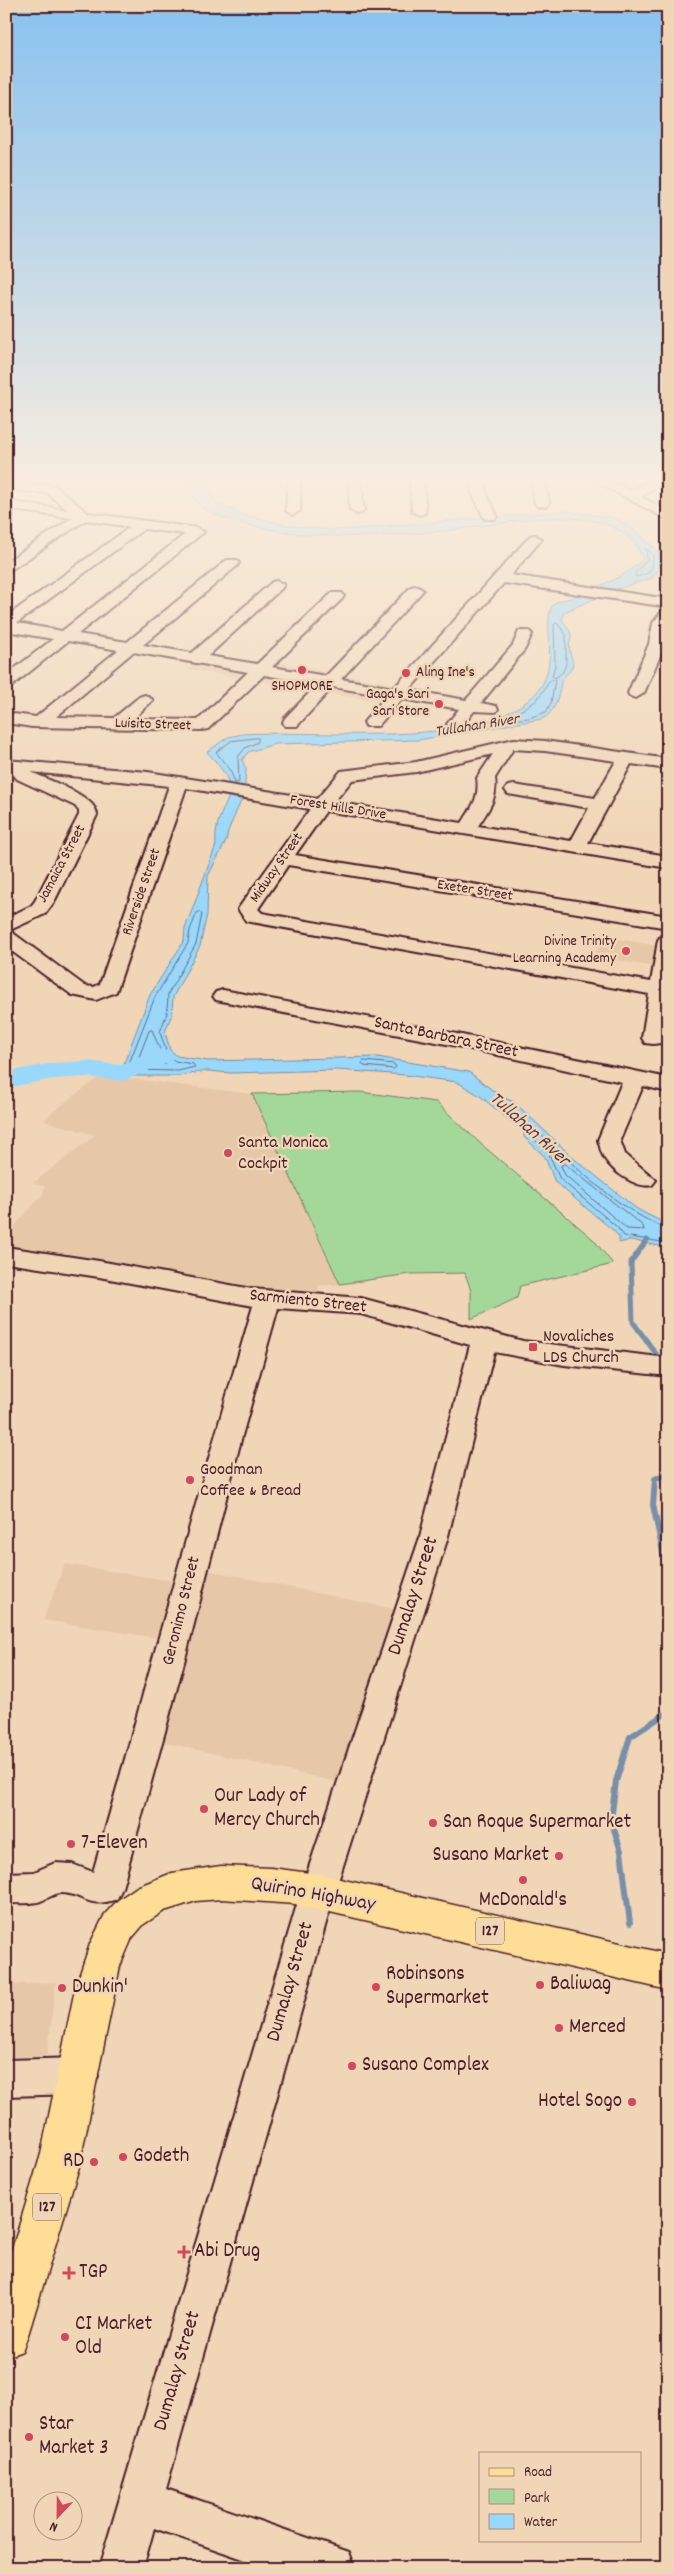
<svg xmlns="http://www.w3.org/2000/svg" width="674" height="2574" viewBox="0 0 674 2574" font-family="Dekko,sans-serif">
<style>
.built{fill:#e6c8a8}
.green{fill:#a4d89a;stroke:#777c62}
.water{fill:#99d8fb;stroke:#798ea8}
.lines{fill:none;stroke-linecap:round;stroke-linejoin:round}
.shore{stroke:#6a697e;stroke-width:1}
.stream-far1{stroke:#798ea8;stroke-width:5}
.stream{stroke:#798ea8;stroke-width:6}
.river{fill:#99d8fb;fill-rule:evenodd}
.minor-casing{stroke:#4a1f2b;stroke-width:4}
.major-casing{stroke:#4a1f2b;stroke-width:3}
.minor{fill:#f0d6b7;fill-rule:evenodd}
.major{fill:#fede96;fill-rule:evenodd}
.poi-dot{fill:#d1495b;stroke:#f0d6b7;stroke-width:2}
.labels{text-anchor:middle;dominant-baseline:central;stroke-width:5;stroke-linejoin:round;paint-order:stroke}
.far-poi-label{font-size:15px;fill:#4a1f2b;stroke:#f0d6b7;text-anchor:end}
.far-street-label{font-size:15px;fill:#4a1f2b;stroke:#f0d6b7}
.far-water-label{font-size:16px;font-style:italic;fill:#563b4a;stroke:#f0d6b7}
.shield{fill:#f0d6b7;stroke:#7c5655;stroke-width:1}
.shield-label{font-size:16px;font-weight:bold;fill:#4a1f2b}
.street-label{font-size:18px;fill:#4a1f2b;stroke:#f0d6b7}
.poi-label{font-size:18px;fill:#4a1f2b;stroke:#f0d6b7;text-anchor:start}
.water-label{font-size:19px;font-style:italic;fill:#563b4a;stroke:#f0d6b7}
.near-street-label{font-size:21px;fill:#4a1f2b;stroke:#f0d6b7}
.near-poi-label{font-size:21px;fill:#4a1f2b;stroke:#f0d6b7;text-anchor:start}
</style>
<rect width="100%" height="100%" fill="#f0d6b7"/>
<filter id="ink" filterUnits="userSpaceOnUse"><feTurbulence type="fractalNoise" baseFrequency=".02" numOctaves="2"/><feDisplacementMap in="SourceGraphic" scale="10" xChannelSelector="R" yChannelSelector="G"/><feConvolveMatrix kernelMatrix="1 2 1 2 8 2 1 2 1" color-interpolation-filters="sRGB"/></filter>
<g filter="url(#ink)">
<path class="built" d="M198,661L257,671L247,679L189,669Z
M275,662L400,685L396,691L269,669Z
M263,670L394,694L385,703L252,680Z
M604,936L657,946L655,967L594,956Z
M102,1075L252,1094L340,1284L318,1286L320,1299L259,1296L6,1251V1236L43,1194L45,1187L33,1183L95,1135L44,1121L51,1113Z
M65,1564L174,1581L157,1638L43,1620Z
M203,1569L399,1610L346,1784L158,1741Z
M56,1982L47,2056L6,2057V1985Z"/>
<path class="green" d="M360,1092L436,1102L482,1145L593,1239L613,1264L520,1286L517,1298L471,1319V1291L465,1273L410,1274L340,1284L252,1094Z"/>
<path class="water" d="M183,481H205L216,503L242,514L286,525L329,530L353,529L566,511L616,518L638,533L658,551L659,561L657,572L652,578L617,589L564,612L562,620C578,639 567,636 570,652C571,658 574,661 572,667C570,673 562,676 561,683C558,697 556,712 542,719L418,740L275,744L248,752L242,760L246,769L244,794L228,831L226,841L208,876L207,914L200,946L173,997L172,1014L165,1032L170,1050L177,1056L208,1061L377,1057L469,1072L500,1096L514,1102L577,1161L637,1209L668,1225V1248L631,1240L619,1243V1237L614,1231L555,1182L545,1157L524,1137V1132L480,1096L457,1082L405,1075L338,1070L231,1073L206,1071L179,1076H130L123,1073V1066L150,995L184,941L185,929L216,845C213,797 254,801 207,752L228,737L243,734C319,729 476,751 533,696C565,667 537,617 556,602C560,600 566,600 571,598C596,586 623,580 643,559C632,531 608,522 580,519C549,514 499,524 467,528C396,537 323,542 253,526C236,522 218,518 203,508C194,502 190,489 183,481Z"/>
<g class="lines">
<path class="shore" d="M646,549L653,554C653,570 652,573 636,577L635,573L647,560Z
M557,623L566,634V664L563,672L555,678L552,676L555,666L554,625Z
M551,680H555L551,703L546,712L529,718L511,720L512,716L536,701Z
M258,738V742L245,748L238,757L239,782L235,783L231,772L216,752L231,741Z
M200,912L202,914L196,944L168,994L167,1013L160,1032L167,1054L175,1061L193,1064L195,1067L178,1071L130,1070L128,1066L155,997L188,943L190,930L197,913Z
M152,1030L166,1064L138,1065L137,1062L149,1031Z
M364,1061L394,1064L396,1067L394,1069L364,1066L362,1064Z
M565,1164L643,1226L644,1230L627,1229L565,1175L561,1166Z
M668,1229C613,1210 555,1146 511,1107L498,1103V1106L527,1128L530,1135L549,1154L560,1179L617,1227L624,1236L668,1243"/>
<path class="stream-far1" d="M647,1240L631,1262L633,1322L662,1362"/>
<path class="stream" d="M668,1473L655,1479L653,1505L668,1576
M630,1923L621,1851L611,1820L616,1781L630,1737L668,1712"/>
<path class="river" d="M161,1049L170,1052L174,1057L170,1062L123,1081L87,1077L53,1079L6,1088V1072L53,1063L87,1061L120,1065Z"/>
<g class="minor-casing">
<path id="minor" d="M288,481H300V511L293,515L286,511Z
M348,481H361L364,510L362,513L357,514L350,510Z
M410,481H423L426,511L424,514L419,515L412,511Z
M471,481H484L486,493L497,516L495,519H485L483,516L472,493Z
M532,481H545L549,503L547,506H537L535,503Z
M595,481H612L631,491L649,481H665L641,497L668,511V520Z
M6,482L55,486L88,513L197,528L204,532L78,634L127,642L227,560H237L239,563L237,566L143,645L192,653L272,582L277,581L284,585L282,588L208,656L257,664L332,593H342L344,596L342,599L272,667L326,676L411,587L416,586L423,590L421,593L341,679L394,688L530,536L535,535L542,539L511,575L668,599V607L504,583L409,690L466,700L513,645L519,631H529L532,634L525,649L481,703L496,706L498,709L496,712L474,711L461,728L455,729L447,724L459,709L402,699L378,726H366L364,722L386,696L333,687L297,726H285L283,722L285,718L318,684L264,675L208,729L202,730L32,727L6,723V713L36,717L118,650L68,641L12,686L6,688V675L53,639L6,631V617L130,527L86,520L6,573V562L72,518L6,509V501L68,510L47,493L6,490ZM144,529L185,534L62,631L17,623ZM133,652L248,672L198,720L133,719L153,700L145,695L139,697L114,718L56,717Z
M668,609L665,644L644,693L636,698L630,696L628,693L649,644L653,623L663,610Z
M514,739L545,741L668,759V769L631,764L588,843L668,856V868L326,811L295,855L668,916V928L288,865L258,909L262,913L651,982L658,940L661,936L668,934C668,958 673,1025 661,1043L653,1044L645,1043L642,1038L649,994L246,921L238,909L310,809L186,788L116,992L96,1000L72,995L6,947V918L31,906L35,901L79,815V811L75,806L17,779L10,770H6V760L148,772L317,799L341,771L416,762ZM513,749L545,751L616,761L595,798L514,785L508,786L505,790L508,794L514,795L589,808L571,841L478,826C489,809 498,798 495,778ZM493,754L477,778C480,797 472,807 462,823L334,802L352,780L416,772ZM31,772L169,786L100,984L94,987L85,986L13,933L8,931L45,914L54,902L97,815C97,796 47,780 31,772Z
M223,990L457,1034L668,1078V1092L643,1086L620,1140L625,1154L656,1180L652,1185C637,1189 613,1172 605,1159C601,1154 600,1146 598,1140L622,1082L457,1046L216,1000L213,996L216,992Z
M6,1247L99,1261L252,1289L361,1298L523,1341L668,1358V1376L564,1365L494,1352L447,1540L335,1891L166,2489L349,2552L355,2568H269L154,2528L143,2568H99L301,1891L419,1540L470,1345L361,1314L278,1308L242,1436L186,1655L122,1888L117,1899C86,1910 82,1892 60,1893C53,1894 45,1900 38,1902C28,1904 16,1903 6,1903V1873L34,1872L55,1863L72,1864L93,1872C147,1684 197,1494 253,1306L99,1277L6,1263Z
M80,2058L93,2063L98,2076L93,2089L80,2094L6,2096V2060Z"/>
</g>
<g class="major-casing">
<path id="major" d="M221,1866L271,1868L318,1874L668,1954V1990L295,1904L221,1899L196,1901L164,1911L144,1924L132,1938L120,1966L79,2167L28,2335L22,2351L6,2357V2269L41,2154L75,1989L90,1944L105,1914L118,1900L137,1887L172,1873Z"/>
</g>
<use href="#minor" class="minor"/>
<use href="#major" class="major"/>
</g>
</g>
<linearGradient id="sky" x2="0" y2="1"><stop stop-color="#88c2f0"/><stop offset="0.57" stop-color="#f8eddf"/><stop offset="1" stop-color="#f8eddf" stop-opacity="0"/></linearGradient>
<rect width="674" height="842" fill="url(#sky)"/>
<g class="poi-dot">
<circle cx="302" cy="670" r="5"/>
<circle cx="406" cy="673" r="5"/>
<circle cx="439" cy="704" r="5"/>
<circle cx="626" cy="951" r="5"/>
<circle cx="228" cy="1153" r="5"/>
<rect x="528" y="1342" width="10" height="10" rx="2.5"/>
<circle cx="190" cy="1480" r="5"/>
<circle cx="204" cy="1809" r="5"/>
<circle cx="433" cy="1823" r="5"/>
<circle cx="71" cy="1844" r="5"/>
<circle cx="559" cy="1856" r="5"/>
<circle cx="523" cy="1880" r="5"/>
<circle cx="540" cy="1985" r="5"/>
<circle cx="376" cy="1987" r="5"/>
<circle cx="62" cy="1988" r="5"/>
<circle cx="559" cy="2028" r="5"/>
<circle cx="352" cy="2066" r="5"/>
<circle cx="632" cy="2102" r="5"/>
<circle cx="123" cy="2157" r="5"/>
<circle cx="94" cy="2162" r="5"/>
<path d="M181.5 2244.5h5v5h5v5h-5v5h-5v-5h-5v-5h5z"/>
<path d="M66.5 2265.5h5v5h5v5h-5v5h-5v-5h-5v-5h5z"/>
<circle cx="65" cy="2337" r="5"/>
<circle cx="29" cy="2437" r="5"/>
</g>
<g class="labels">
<g class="far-poi-label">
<text x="416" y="673" text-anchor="start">Aling Ine's</text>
<text x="302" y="687" text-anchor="middle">SHOPMORE</text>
<text x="429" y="695">Gaga's Sari<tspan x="429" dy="17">Sari Store</tspan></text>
<text x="616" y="942">Divine Trinity<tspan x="616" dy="17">Learning Academy</tspan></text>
</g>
<g class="far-street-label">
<text transform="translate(153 725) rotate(2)">Luisito Street</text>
<text transform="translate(338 808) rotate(9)">Forest Hills Drive</text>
<text transform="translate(62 864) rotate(-62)">Jamaica Street</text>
<text transform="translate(277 868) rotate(-55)">Midway Street</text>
<text transform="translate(475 891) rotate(9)">Exeter Street</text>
<text transform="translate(142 892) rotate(-71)">Riverside Street</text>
</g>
<g class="far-water-label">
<text transform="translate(477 726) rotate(-9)">Tullahan River</text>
</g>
<g class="shield">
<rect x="476" y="1917.5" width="28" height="27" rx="4"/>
<rect x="33" y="2193.5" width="28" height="27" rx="4"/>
</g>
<g class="shield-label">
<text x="490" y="1931">127</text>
<text x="47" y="2207">127</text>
</g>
<g class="street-label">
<text transform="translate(446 1038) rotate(12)">Santa Barbara Street</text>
<text transform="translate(308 1302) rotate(6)">Sarmiento Street</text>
<text transform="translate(182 1611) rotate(-76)">Geronimo Street</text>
</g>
<g class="poi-label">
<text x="238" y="1143">Santa Monica<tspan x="238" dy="21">Cockpit</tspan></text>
<text x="543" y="1337">Novaliches<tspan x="543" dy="21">LDS Church</tspan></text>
<text x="200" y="1470">Goodman<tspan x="200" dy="21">Coffee &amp; Bread</tspan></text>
</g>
<g class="water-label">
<text transform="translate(529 1130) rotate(42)">Tullahan River</text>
</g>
<g class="near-street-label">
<text transform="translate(414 1596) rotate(-72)">Dumalay Street</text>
<text transform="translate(313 1895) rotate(10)">Quirino Highway</text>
<text transform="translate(291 1982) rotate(-74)">Dumalay Street</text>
<text transform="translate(178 2371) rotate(-74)">Dumalay Street</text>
</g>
<g class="near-poi-label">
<text x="214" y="1797">Our Lady of<tspan x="214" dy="24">Mercy Church</tspan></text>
<text x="443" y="1823">San Roque Supermarket</text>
<text x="81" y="1844">7-Eleven</text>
<text x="549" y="1856" text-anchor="end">Susano Market</text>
<text x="523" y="1901" text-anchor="middle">McDonald's</text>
<text x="386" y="1975">Robinsons<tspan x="386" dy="24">Supermarket</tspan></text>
<text x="550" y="1985">Baliwag</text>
<text x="72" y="1988">Dunkin'</text>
<text x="569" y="2028">Merced</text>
<text x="362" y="2066">Susano Complex</text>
<text x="622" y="2102" text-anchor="end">Hotel Sogo</text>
<text x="133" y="2157">Godeth</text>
<text x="84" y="2162" text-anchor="end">RD</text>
<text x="194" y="2252">Abi Drug</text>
<text x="79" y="2273">TGP</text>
<text x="75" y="2325">CI Market<tspan x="75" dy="24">Old</tspan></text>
<text x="39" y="2425">Star<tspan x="39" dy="24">Market 3</tspan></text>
</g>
</g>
<rect width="674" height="2574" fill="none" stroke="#f0d6b7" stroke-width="25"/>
<rect x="12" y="12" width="649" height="2549" fill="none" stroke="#4a1f2b" stroke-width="2" filter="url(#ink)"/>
<rect x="479" y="2452" width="162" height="90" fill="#f0d6b7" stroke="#ae8d7f"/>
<rect x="489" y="2468" width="25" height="8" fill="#fede96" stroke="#ae8d7f"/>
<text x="524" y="2476" font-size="15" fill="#4a1f2b">Road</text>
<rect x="489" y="2489" width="25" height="15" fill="#a4d89a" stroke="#ae8d7f"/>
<text x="524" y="2502" font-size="15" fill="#4a1f2b">Park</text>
<rect x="489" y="2514" width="25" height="15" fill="#99d8fb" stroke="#ae8d7f"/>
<text x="524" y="2526" font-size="15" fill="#4a1f2b">Water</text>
<g transform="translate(58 2516) rotate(202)"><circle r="24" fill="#f0d6b7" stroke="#ae8d7f"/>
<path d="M0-4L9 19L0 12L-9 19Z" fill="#d1495b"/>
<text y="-8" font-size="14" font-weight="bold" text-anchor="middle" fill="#4a1f2b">N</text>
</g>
</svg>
